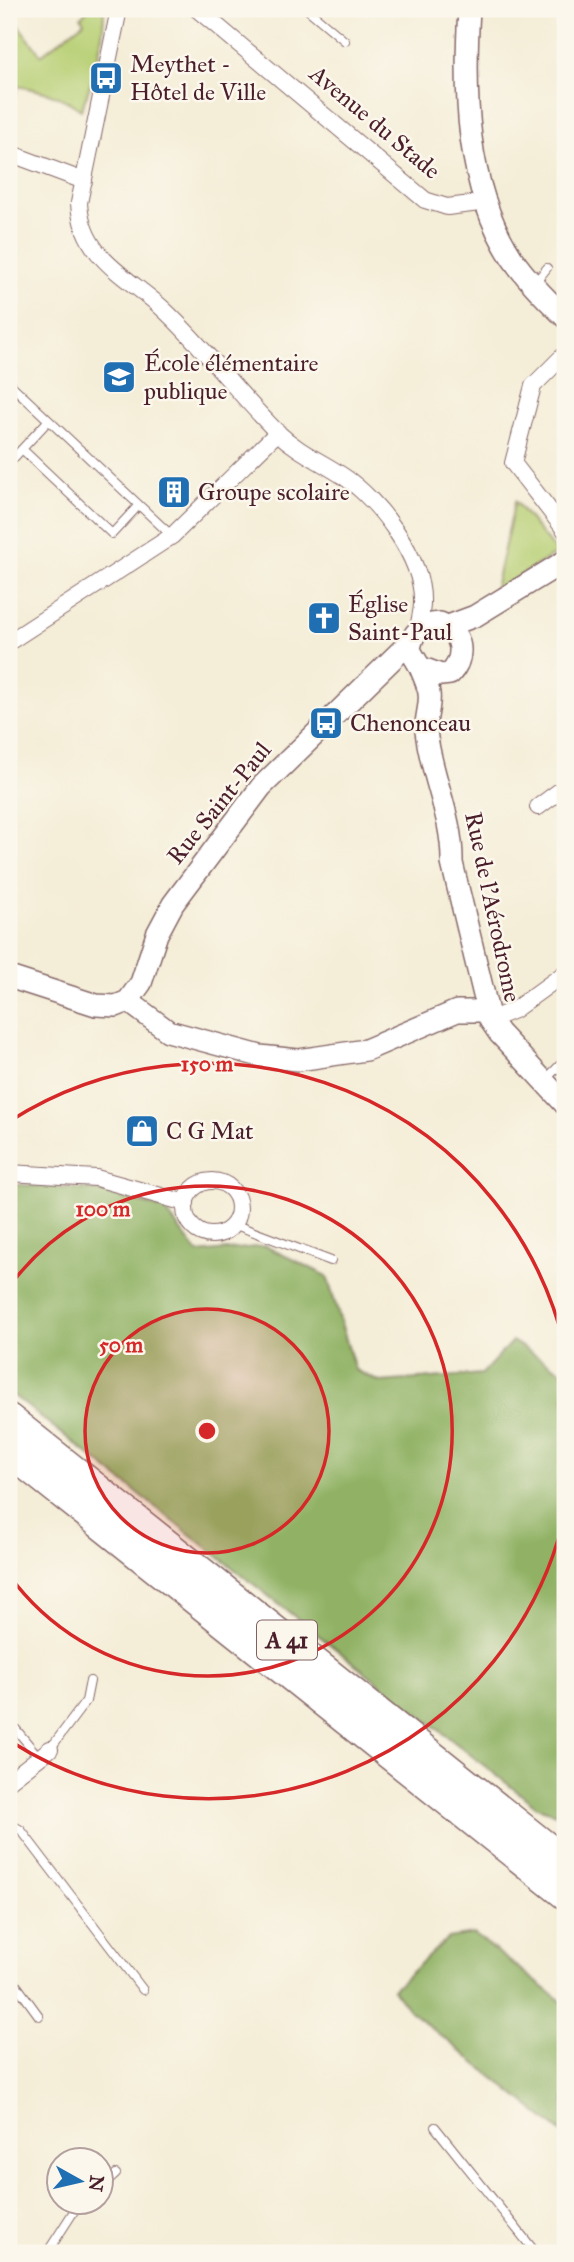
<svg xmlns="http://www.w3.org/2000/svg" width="574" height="2262" viewBox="0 0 574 2262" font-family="'IM FELL Great Primer',serif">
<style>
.green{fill:#b7cf73;stroke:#80774f;stroke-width:2}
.forest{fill:#91b265;stroke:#6e6848;stroke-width:2}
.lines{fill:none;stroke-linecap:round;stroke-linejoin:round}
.lane-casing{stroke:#866767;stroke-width:10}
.street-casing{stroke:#866767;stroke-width:18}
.secondary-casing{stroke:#866767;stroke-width:24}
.highway-casing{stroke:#866767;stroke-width:31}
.lane{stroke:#fff;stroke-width:8}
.street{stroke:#fff;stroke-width:16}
.secondary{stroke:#fff;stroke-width:21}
.highway{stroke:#fff;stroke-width:28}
.ring{fill:none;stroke:#d62828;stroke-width:3.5}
.labels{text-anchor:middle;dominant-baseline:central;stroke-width:5;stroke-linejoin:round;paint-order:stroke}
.shield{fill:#fbf7ec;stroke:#7f6065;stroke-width:2}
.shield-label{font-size:23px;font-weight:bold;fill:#4a1f2b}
.poi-label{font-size:24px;fill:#4a1f2b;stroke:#fbf7ec;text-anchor:start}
.street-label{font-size:24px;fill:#4a1f2b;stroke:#fbf7ec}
.centre{fill:#d62828;stroke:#fbf7ec;stroke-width:3.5}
.ring-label{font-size:21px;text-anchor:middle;font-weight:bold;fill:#d62828;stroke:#fbf7ec;stroke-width:5;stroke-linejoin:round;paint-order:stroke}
</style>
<rect width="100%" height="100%" fill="#fbf7ec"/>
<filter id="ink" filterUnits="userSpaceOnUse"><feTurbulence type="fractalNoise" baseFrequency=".0143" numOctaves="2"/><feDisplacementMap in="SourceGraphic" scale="14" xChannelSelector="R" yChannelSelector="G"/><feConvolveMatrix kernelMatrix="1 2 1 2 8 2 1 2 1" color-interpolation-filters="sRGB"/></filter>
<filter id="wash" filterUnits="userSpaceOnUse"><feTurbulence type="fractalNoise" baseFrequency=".00686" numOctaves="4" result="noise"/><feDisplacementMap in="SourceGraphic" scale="28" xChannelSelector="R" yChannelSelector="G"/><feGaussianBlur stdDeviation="1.57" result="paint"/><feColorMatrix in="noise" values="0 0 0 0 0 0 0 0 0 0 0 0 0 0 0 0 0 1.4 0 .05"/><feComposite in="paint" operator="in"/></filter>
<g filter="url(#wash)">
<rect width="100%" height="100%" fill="#f4edd7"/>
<path class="green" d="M88,9H104C104,43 93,80 81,110C61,95 41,90 17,86L15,97L9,96V13L41,55L84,22L81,17Z
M515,501L557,553L494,591L496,584Z"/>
<path class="forest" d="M9,1184L94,1190L164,1209L198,1253L265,1246L327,1276L355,1370L380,1382L482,1374L512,1341L565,1373V1816L537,1807L9,1392Z
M474,1934L565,2004V2135L409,2010L393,1989L448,1938Z"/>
</g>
<g filter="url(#ink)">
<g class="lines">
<g class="lane-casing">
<path id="lane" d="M307,9L345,41
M535,283L547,268
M9,383L172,536
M22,449L112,534L138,506
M9,463L48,421
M545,1080L565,1060
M233,1224L331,1261
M9,1721L39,1757
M50,1749L86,1701L90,1681
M9,1823L21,1830L143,1990
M9,1975L39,2016
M435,2127L536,2253
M102,2187L116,2174
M47,2253L74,2211L84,2202"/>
</g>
<g class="street-casing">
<path id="street" d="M119,9L79,203C82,257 125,275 161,307C203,345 236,392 277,432C297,451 320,461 343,476C378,499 424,559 422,603C422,612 419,621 418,629
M197,9L425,200L447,207L488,202
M9,153L84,181
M565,354L533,386L513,463L565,530
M9,642L172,536L278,432
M538,807L565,787
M490,1020L514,1010L565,973
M9,1173L96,1178L186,1203
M185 1208a27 27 0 1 1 54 0a27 27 0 1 1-54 0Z
M9,1781L50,1749"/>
</g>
<g class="secondary-casing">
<path id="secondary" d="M469,9C464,91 465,186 512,258C527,280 546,299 565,317
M440,623C463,632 466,657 450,674L441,675L420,667L410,650C412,631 422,624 440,623Z
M448,626L475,616L565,561
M420,667C423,675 428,685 429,693C431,705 425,718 426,731C431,776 453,817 452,863L490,1020L499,1033L565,1104
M9,977L96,1005L116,1006L128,1001L141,983L157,934L173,904L261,787L411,641
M128,1001L168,1031L260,1056L298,1060L366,1050L457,1011H486"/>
</g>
<g class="highway-casing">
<path id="highway" d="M9,1418L565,1861
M9,1452L565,1895"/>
</g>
<use href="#lane" class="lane"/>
<use href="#street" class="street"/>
<use href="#secondary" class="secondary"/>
<use href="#highway" class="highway"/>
</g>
</g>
<circle cx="207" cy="1431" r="122" fill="#d62828" fill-opacity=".12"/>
<g class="ring">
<circle cx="207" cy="1431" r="122"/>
<path d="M9 1287A245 245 0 1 1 9 1575"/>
<path d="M565 1514A367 367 0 0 1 10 1741M10 1121A367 367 0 0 1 565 1348"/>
</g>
<defs>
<g id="bus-square" transform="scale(1.75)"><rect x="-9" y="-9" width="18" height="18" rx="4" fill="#1f6fb2" stroke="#fbf7ec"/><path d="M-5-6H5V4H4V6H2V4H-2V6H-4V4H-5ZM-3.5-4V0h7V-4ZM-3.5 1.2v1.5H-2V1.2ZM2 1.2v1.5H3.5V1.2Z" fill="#fff"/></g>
<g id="school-square" transform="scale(1.75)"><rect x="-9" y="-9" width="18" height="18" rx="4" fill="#1f6fb2" stroke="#fbf7ec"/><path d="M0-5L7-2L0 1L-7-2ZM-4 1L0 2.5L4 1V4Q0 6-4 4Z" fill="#fff"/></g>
<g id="building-square" transform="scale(1.75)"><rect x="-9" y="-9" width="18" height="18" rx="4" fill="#1f6fb2" stroke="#fbf7ec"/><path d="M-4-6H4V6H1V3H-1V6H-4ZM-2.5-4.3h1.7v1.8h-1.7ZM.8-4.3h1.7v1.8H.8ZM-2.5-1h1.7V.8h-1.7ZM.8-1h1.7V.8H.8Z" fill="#fff"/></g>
<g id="church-square" transform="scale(1.75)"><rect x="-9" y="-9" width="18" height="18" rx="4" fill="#1f6fb2" stroke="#fbf7ec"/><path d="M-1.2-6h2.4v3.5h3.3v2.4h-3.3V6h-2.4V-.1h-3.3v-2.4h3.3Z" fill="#fff"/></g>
<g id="shop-square" transform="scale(1.75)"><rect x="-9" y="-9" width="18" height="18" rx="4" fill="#1f6fb2" stroke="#fbf7ec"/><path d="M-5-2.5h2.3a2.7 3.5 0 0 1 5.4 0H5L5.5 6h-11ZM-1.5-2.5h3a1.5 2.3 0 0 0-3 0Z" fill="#fff"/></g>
</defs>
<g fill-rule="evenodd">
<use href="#bus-square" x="106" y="78"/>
<use href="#school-square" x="119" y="377"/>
<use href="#building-square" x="174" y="492"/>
<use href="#church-square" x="324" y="618"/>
<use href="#bus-square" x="326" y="723"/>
<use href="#shop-square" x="142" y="1131"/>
</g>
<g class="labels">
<rect class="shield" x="257" y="1620.5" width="60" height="39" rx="5"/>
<g class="shield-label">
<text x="287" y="1640">A 41</text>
</g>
<g class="poi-label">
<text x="130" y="64">Meythet -<tspan x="130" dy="28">Hôtel de Ville</tspan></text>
<text x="144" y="363">École élémentaire<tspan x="144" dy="28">publique</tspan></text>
<text x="198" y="492">Groupe scolaire</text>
<text x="348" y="604">Église<tspan x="348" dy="28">Saint-Paul</tspan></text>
<text x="350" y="723">Chenonceau</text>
<text x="166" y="1131">C G Mat</text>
</g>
<g class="street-label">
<text transform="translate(375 122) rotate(40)">Avenue du Stade</text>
<text transform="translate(219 803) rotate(-51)">Rue Saint-Paul</text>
<text transform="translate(493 907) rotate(78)">Rue de l'Aérodrome</text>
</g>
</g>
<circle cx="207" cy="1431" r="10" class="centre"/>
<g class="ring-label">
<text x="207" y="1071">150 m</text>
<text x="103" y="1216">100 m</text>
<text x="121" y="1352">50 m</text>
</g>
<rect width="574" height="2262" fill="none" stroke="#fbf7ec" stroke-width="35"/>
<g transform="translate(80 2181) rotate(98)"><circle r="33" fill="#fbf7ec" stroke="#b4a19f" stroke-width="2"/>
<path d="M0-5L12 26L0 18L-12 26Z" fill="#1f6fb2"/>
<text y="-10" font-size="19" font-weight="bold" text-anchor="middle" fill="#4a1f2b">N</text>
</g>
</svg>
